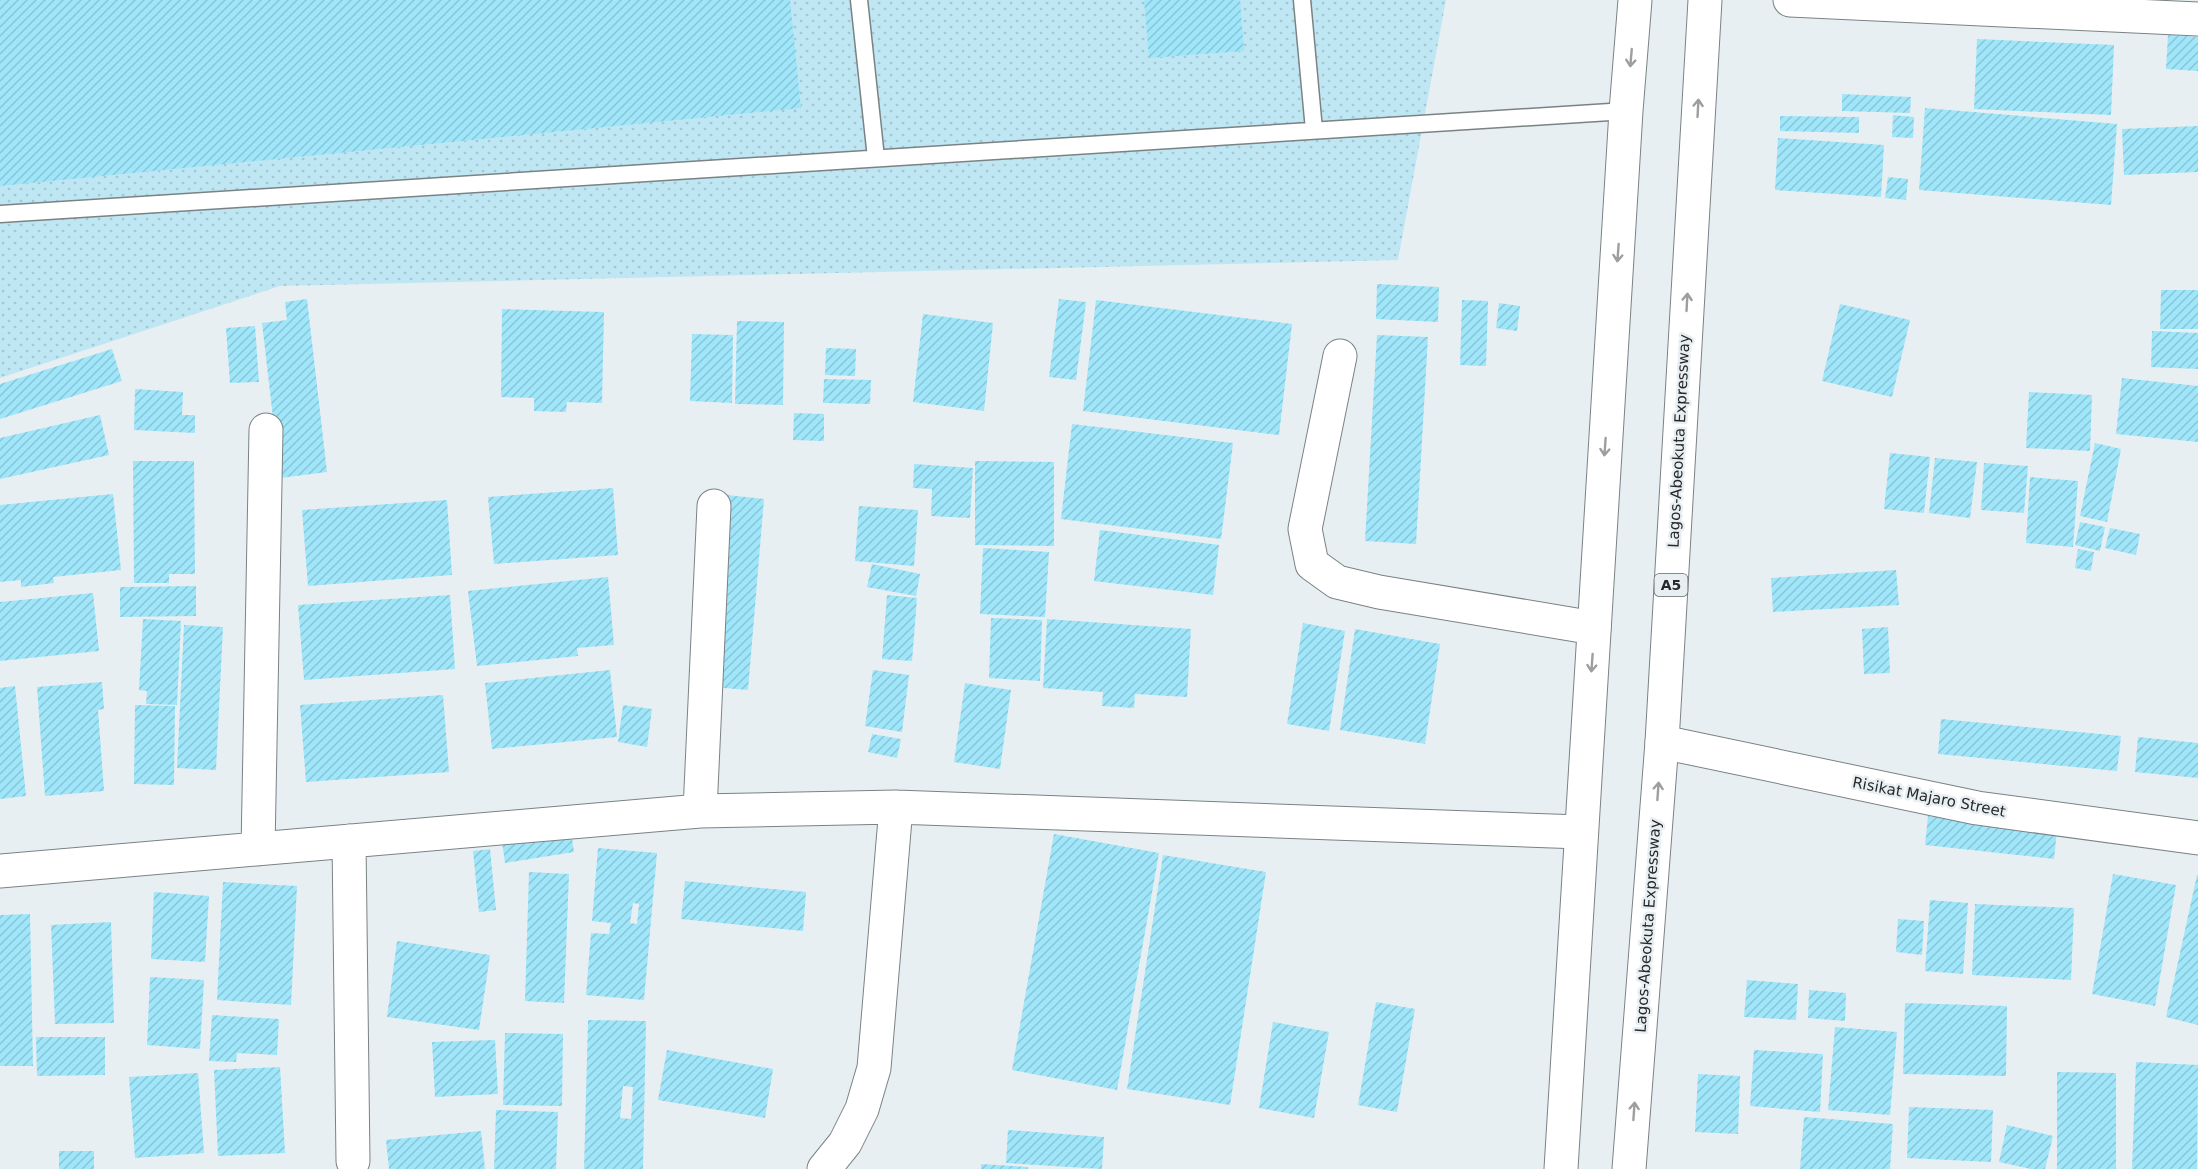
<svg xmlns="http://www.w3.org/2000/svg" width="2198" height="1169" viewBox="0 0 2198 1169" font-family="'DejaVu Sans',sans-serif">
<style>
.grass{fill:url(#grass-dots)}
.building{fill:url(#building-hatch);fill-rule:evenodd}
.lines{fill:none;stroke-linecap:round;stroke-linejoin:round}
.service-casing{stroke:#7b8284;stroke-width:19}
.minor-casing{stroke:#7b8284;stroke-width:35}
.trunk-casing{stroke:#7b8284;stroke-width:35}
.service{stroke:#fff;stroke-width:16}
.minor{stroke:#fff;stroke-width:33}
.trunk{stroke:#fff;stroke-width:33}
.oneway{stroke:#9d9e9f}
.labels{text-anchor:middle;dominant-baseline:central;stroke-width:5;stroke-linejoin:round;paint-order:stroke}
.shield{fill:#e8eff2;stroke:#606465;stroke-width:1.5}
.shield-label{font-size:14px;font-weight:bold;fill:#262829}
.street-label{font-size:15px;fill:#262829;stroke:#e8eff2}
</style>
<defs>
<pattern id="grass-dots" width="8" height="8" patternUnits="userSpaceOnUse" patternTransform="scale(1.5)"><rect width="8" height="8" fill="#bfe7f3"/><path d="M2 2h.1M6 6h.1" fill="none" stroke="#a4c6d0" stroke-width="1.8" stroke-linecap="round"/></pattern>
<pattern id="building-hatch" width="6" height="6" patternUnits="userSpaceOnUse" patternTransform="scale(1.5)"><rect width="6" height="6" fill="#a0e6fa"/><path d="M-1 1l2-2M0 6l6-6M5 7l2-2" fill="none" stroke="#8ac5d6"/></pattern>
</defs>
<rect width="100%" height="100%" fill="#e8eff2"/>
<path class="grass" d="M0,0H1446L1398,260L280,286L0,378Z"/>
<path class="building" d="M0,0H790L801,108L0,186Z
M1144,0H1240L1244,51L1149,58Z
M2168,35L2198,37V71L2166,69Z
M1977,39L2114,45L2111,115L1974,109Z
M1842,94L1911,97L1910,113L1842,111Z
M1925,108L2117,124L2111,205L1919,190Z
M1893,115L1914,117L1913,138L1892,137Z
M1780,116L1859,117V133L1780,131Z
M2198,126V172L2124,175L2122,129Z
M1778,138L1884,145L1881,197L1775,190Z
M1888,177L1908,179L1906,200L1885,198Z
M1377,284L1439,287L1438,322L1376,319Z
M2161,290H2198V329H2160Z
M307,299L327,472L280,478L262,323L287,320L285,302Z
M1059,299L1086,302L1076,380L1049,377Z
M1096,300L1292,324L1279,435L1083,411Z
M1462,300L1488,301L1486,366L1460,365Z
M1499,303L1520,306L1517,331L1496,328Z
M1840,304L1910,320L1892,397L1822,381Z
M502,309L604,312L602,403L567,402L566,412L534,411V398L501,397Z
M923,314L993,323L984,411L913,402Z
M737,321L784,322L783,405L735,404Z
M255,326L259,382L230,383L226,328Z
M2152,331L2198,333V369L2151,367Z
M692,334L733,335L732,403L690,401Z
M1377,335L1428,337L1416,544L1365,541Z
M826,348L856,349L855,376L825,375Z
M112,349L122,381L0,419V384Z
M2122,378L2198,386V442L2116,434Z
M824,379L871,380L870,404L823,403Z
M135,389L183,392L182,415H195V433L134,430Z
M2029,392L2092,395L2090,451L2026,448Z
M794,413L824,414V441L793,440Z
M100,415L109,455L0,479V438Z
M1072,424L1233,443L1221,539L1061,519Z
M2095,443L2121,449L2107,522L2080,516Z
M1890,453L1930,457L1924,513L1884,509Z
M1935,458L1977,462L1970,518L1929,513Z
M133,461H194L195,574H169V583H134Z
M975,461L1054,462V546L975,545Z
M1984,463L2028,466L2024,513L1981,510Z
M914,464L973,468L970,518L931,516L932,489L913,488Z
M2030,477L2078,481L2073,547L2026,543Z
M613,488L618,555L494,564L488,497Z
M113,494L121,570L53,577L54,583L21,587V580L0,582V505Z
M727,495L764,499L748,690L712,687Z
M447,500L452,575L308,586L302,510Z
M859,506L918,510L914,566L855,561Z
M2080,522L2105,527L2100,551L2075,545Z
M2110,528L2140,534L2136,555L2105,548Z
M1100,530L1219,545L1213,595L1094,581Z
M983,548L1049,552L1045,617L980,614Z
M2078,549L2094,552L2091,571L2075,568Z
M872,564L920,574L916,596L867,587Z
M1896,570L1899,605L1773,612L1771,578Z
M608,577L614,645L577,648L578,656L477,666L468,591Z
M196,586V616L120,617V587Z
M93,593L99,651L0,661V602Z
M450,595L455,669L304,680L298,605Z
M887,595L917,598L912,661L882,659Z
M991,618L1042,620L1040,681L989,678Z
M143,619L181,621L177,705L146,704L147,691L139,690Z
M1047,619L1191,629L1187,697L1135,694L1134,708L1102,706L1103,692L1043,688Z
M1303,623L1345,631L1329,731L1287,724Z
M184,625L223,627L216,770L177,768Z
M1888,627L1890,673L1864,674L1862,629Z
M1355,629L1440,644L1425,744L1340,730Z
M610,670L617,737L492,749L485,683Z
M873,670L909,675L902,732L865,726Z
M102,682L104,709L98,710L104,791L45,796L37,687Z
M965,683L1011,690L1000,769L954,762Z
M15,686L26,796L0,799V688Z
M443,695L449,772L306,782L300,705Z
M135,705L175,706L174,785L134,784Z
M623,705L652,709L647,747L618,742Z
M1941,719L2121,736L2117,771L1938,754Z
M872,734L901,739L897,758L868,752Z
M2138,737L2198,743V778L2135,772Z
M1928,816L2057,830L2054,859L1925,845Z
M562,826L564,839L572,838L574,852L505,863L501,835Z
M1054,834L1159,853L1117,1090L1012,1070Z
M598,848L657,853L644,1000L586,995L591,933L609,934L611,923L592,921ZM633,903L639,904L637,924L630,923Z
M490,849L496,910L479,912L473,851Z
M1163,855L1266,872L1230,1105L1127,1089Z
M529,872L569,874L564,1003L525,1001Z
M2113,874L2176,885L2155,1006L2092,994Z
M2197,875H2198V1025L2166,1017Z
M685,881L806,892L803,931L681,919Z
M223,882L297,886L291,1005L217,1000Z
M154,892L209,896L205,962L151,959Z
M1930,900L1968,903L1963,974L1925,971Z
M1975,904L2074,908L2071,980L1972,975Z
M30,914L33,1066H0V915Z
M1898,919L1924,921L1922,955L1896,952Z
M111,922L114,1023L55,1024L51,925Z
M397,941L490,955L479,1030L387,1017Z
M150,977L204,980L200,1049L147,1045Z
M1747,980L1798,984L1796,1020L1744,1017Z
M1809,990L1846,993L1845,1021L1808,1018Z
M1376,1002L1415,1009L1397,1112L1358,1105Z
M1905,1003L2007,1006L2006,1076L1903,1074Z
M212,1015L279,1019L277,1055L237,1053L236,1062L209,1061Z
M588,1020L646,1021L643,1169H584ZM623,1086L633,1087L631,1119L620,1118Z
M1273,1022L1329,1032L1314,1118L1259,1108Z
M1835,1027L1897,1032L1890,1115L1828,1110Z
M505,1033L563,1034L562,1106L503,1105Z
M36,1037H105V1075L37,1076Z
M495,1040L498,1094L435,1097L432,1042Z
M667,1050L773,1069L765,1118L658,1100Z
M1754,1050L1823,1054L1820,1112L1750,1106Z
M2136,1062L2198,1065L2197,1169H2132Z
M280,1067L285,1153L218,1156L214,1070Z
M2057,1072L2116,1073V1169H2057Z
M198,1073L204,1153L135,1158L129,1077Z
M1698,1074L1740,1076L1738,1134L1695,1132Z
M1909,1107L1993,1110L1991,1162L1907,1158Z
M496,1110L558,1112L556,1169H494Z
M1804,1117L1893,1124L1890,1169H1800Z
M2007,1125L2053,1136L2045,1169H2031L1999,1162Z
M1008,1130L1104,1137L1102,1169L1006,1163Z
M481,1131L485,1169H389L386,1140Z
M59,1151H94V1169H59Z
M981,1164L1028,1167V1169H981Z"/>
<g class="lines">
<g class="service-casing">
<path id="service" d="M859,0L876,158
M1302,0L1314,130
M0,214L1626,111"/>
</g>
<g class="minor-casing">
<path id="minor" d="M1790,0L2198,19
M1340,356L1305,529L1312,564L1337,582L1379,592L1594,628
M1662,742L1977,808L2198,838
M700,811L714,506
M349,841L353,1161
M258,849L266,430
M0,871L700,811L896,807L1581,832
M824,1169L845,1143L862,1109L874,1068L896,807"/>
</g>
<g class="trunk-casing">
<path id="trunk" d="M1561,1169L1626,111L1635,0
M1629,1169L1662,742L1705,0"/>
</g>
<use href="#service" class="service"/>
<use href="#minor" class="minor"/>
<use href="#trunk" class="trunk"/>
</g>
<defs><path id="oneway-shaft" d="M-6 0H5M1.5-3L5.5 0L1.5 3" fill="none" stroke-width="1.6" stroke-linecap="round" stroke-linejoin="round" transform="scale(1.5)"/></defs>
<g class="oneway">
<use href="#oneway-shaft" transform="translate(1631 58) rotate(95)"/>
<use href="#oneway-shaft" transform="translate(1698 108) rotate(-87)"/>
<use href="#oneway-shaft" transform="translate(1618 253) rotate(94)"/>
<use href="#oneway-shaft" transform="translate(1687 302) rotate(-87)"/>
<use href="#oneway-shaft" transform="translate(1605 447) rotate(94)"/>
<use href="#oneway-shaft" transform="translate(1592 663) rotate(94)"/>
<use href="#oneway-shaft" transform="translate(1658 791) rotate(-86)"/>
<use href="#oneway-shaft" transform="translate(1634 1111) rotate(-86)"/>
</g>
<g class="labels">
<rect class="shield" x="1654.5" y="574" width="33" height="22" rx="4.5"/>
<g class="shield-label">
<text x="1671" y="585">A5</text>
</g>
<g class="street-label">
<text transform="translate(1679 441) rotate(-87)">Lagos-Abeokuta Expressway</text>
<text transform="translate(1929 797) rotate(11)">Risikat Majaro Street</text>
<text transform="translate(1648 926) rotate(-86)">Lagos-Abeokuta Expressway</text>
</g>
</g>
</svg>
